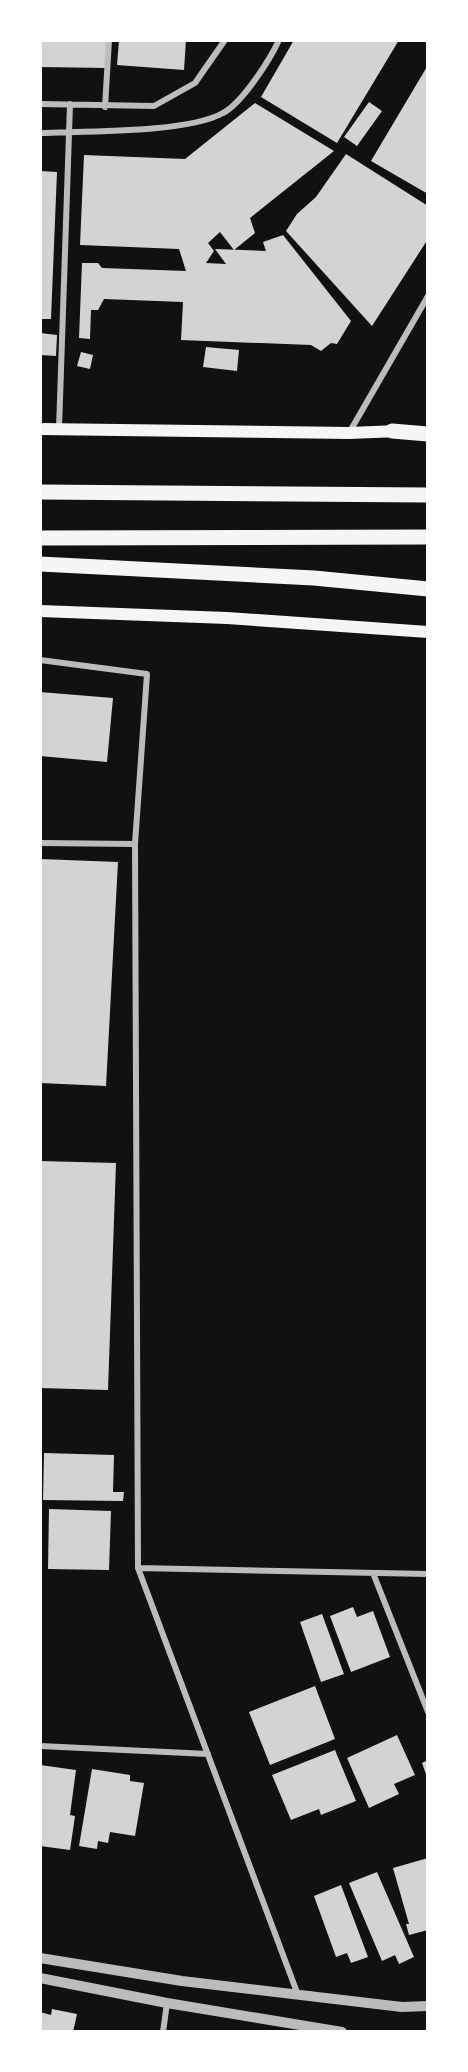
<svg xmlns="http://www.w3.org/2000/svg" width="468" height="2072" viewBox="0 0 468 2072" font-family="Commissioner,sans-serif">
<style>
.building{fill:#d3d3d3}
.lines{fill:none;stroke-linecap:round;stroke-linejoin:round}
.minor{stroke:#bcbcbc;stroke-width:6}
.tertiary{stroke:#bcbcbc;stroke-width:10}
.primary{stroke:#f5f5f5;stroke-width:12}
.motorway{stroke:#f5f5f5;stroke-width:15}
</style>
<rect width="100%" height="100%" fill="#111"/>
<path class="building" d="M40,40H108L107,68L40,67Z
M119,40H186L184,70L117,65Z
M294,40H399L337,143L261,97Z
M428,65V194L371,161Z
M369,102L382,111L357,146L344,137Z
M255,103L334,151L250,218L255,233L234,250L220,232L208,243L214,251L206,263L226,264L215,249L266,251L263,242L283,235L351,321L337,344L331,343L321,351L311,345L181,340L183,302L104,299L98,310H91L90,339L79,338L82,263H98L102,268L186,271L179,249L80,245L84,155L185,159Z
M346,154L428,206V239L372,326L286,231L297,214L316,197Z
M40,171L57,172L51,319H40Z
M40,333L57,335L56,356L40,355Z
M206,347L239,350L237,371L203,367Z
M81,352L93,355L90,369L77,366Z
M40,692L113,698L107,762L40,756Z
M40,859L118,862L106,1086L40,1083Z
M40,1161L116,1163L108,1390L40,1388Z
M44,1453L114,1455L113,1492H124L123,1501L43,1500Z
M49,1509L111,1511L109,1570L48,1569Z
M353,1607L357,1617L373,1611L390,1657L351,1672L330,1616Z
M322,1614L344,1674L321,1682L300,1622Z
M315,1686L335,1739L270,1765L249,1712Z
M397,1735L415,1775L394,1784L399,1794L369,1808L347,1758Z
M335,1750L356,1801L321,1815L319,1809L291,1820L272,1775Z
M428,1760V1777H427L422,1763Z
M40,1765L76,1770L70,1815L75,1816L70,1850L40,1846Z
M92,1769L130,1775V1781L144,1783L135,1836L110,1832L108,1843L98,1841L97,1849L79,1846Z
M428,1858V1930L409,1935L406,1924H409L393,1868Z
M377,1872L414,1957L399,1964L395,1955L382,1961L349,1883Z
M341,1885L368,1957L351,1963L347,1953L336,1957L314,1896Z
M52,2009L77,2014L73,2032H40V2012L51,2015Z"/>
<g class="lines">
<path class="minor" d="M40,104L154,106L195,83L225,40
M105,107L109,40
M40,133C84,131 188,133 223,113C242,103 270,60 279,40
M59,429L70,104
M349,433L428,296
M40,660L147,674L135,844L138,1568L298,1995
M40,843L135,844
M138,1568L428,1574
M373,1573L428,1712
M40,1746L208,1754
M163,2032L167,2003"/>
<path class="tertiary" d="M40,1958L182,1981L402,2007L428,2006
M40,1978L167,2003L342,2032"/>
<path class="primary" d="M40,429L349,433L399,431
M40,611L227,618L428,632"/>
<path class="motorway" d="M392,431L428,434
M40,492L428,495
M40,538L428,537
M40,564L314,578L428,589"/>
</g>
<rect width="468" height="2072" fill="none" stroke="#ffffff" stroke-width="84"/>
</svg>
